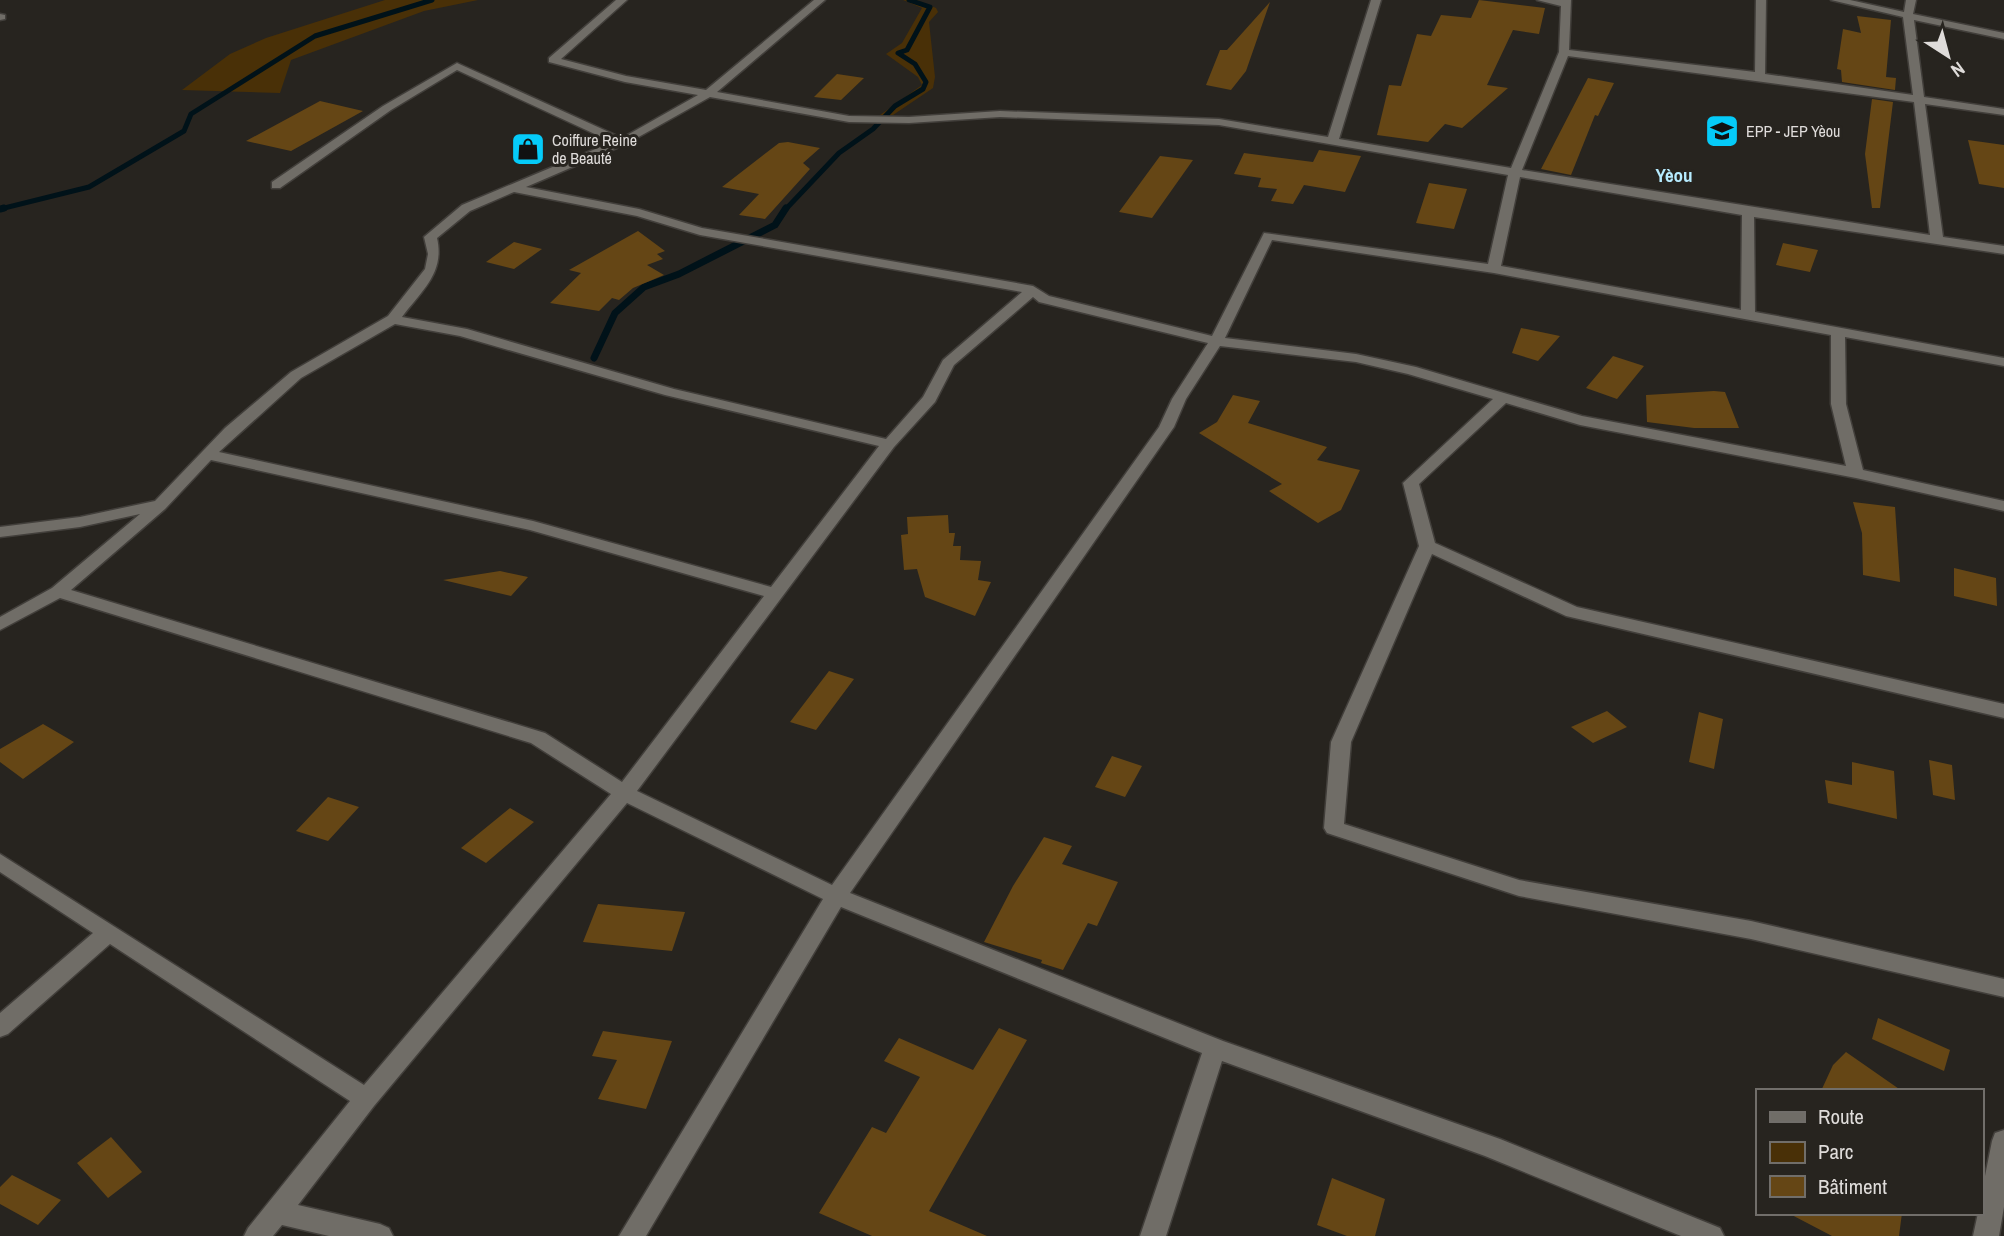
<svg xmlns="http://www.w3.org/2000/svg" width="2004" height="1236" viewBox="0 0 2004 1236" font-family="'Archivo Narrow',sans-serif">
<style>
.green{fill:#493007}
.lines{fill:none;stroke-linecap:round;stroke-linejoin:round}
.stream-far1{stroke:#001219;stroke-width:5}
.stream{stroke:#001219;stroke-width:7}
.building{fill:#654615}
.minor-casing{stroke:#423f3b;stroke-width:3}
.minor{fill:#706d67;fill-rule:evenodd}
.labels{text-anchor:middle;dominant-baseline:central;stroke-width:6;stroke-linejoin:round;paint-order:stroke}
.far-poi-label{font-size:16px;fill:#dfdcda;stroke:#27241f;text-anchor:start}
.far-quarter-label{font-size:19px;font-weight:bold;fill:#b6ebfe;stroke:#27241f}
</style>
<rect width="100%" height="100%" fill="#27241f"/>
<path class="green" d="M385,0H478L424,11L291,60L280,93L182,90L230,54L266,38Z
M903,0H917L936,8L938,12L929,22L935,77L933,88L893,115H880L922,85L918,77L886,54L902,43L922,8Z"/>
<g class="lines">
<path class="stream-far1" d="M0,209L89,187L184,131L191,114L315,36L432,0
M785,210L839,153L873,129L895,106L923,89L926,82L915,64L898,53L907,50L930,7L909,0"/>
<path class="stream" d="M0,209L4,208
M594,358L615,313L644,287L679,274L775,225L786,208"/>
</g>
<path class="building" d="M1479,0L1545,8L1539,34L1513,30L1487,85L1508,88L1462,128L1445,124L1428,142L1377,135L1389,85L1401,86L1417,34L1431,36L1441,15L1471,18Z
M1270,2L1246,71L1231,90L1206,85L1220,50H1227Z
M1857,16L1891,20L1886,77L1896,78L1895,90L1842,82L1841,70L1837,69L1843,29L1861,33Z
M837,74L864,78L841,100L814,97Z
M1588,78L1614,83L1598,116L1595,115L1571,175L1541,169Z
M1872,99L1893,102L1880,208H1872L1865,154Z
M320,101L363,111L291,151L246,141Z
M1968,140L2004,145V188L1979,184Z
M788,142L820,148L803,163L810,169L765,219L739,215L759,194L722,187L779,143Z
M1319,150L1361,156L1345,192L1304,185L1293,204L1271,201L1277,189L1258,187L1261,178L1234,174L1244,153L1313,162Z
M1160,156L1193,160L1152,218L1119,212Z
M1429,183L1467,189L1454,229L1416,223Z
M638,231L665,251L657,254L663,259L647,265L664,275L633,288L619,300L612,298L599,311L550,303L581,273L569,270Z
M514,242L542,249L514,269L486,262Z
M1783,243L1818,250L1810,272L1776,265Z
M1521,328L1560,336L1538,361L1512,353Z
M1613,356L1644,366L1617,399L1586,388Z
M1714,391L1725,392L1739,428H1694L1647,422L1646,395Z
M1233,395L1260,401L1248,423L1327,447L1317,460L1360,470L1341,510L1318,523L1269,491L1282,484L1199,433L1217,422Z
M1853,502L1895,507L1900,582L1863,575L1862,533Z
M948,515L949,533H955L953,546H961L960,560L981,561L978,580L991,582L975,616L925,597L917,569L904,570L901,535L908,534L907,517Z
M1954,568L1996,578L1997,606L1954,596Z
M500,571L528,577L511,596L443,580Z
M829,671L854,679L816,730L790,722Z
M1607,711L1627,727L1593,743L1571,727Z
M1699,712L1723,719L1714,769L1689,762Z
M43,724L74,742L23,779L0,762V749Z
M1112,756L1142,766L1125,797L1095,787Z
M1929,760L1952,765L1955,800L1933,795Z
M1852,762L1894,771L1897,819L1828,803L1825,780L1852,785Z
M328,797L359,807L328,841L296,831Z
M510,808L534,822L486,863L461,848Z
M1044,837L1072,846L1062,864L1118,882L1097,926L1088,923L1063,970L1041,963L1042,960L984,942L1013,886Z
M598,904L685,912L672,951L583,942Z
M1878,1018L1950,1050L1944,1071L1872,1039Z
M999,1028L1027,1040L929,1211L987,1236H872L819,1213L872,1127L886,1133L920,1077L884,1061L899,1038L973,1070Z
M603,1031L672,1041L646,1109L598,1099L617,1060L592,1056Z
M1846,1052L1902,1091H1821L1833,1065Z
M111,1137L142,1172L108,1198L77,1163Z
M12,1175L61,1200L38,1225L0,1204V1187Z
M1332,1178L1385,1199L1375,1236H1347L1317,1225Z
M1788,1213H1902L1899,1236H1832Z"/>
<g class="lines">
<g class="minor-casing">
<path id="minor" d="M616,0H627L561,59L626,76L706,90L814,0H825L717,92L849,116L909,117L1000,111L1219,119L1328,137L1371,0H1381L1339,139L1511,168L1559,52L1561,6L1537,0H1571L1569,50L1755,72L1756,0H1766L1765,74L1913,95L1903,17L1831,0H1850L1904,12L1906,0H1916L1913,14L2004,33V39L1914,20L1924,97L2004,109V115L1925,104L1943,237L2004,246V254L1754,217L1755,312L2004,358V366L1845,337L1846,404L1863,470L2004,501V511L1856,478L1580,425L1506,403L1419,484L1435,543L1577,607L2004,704V718L1566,616L1432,554L1351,742L1344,824L1519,880L1751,921L2004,979V997L1751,939L1519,896L1327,833L1324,828L1331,742L1419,546L1403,483L1493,399L1408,374L1356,362L1220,346L1186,399L1174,427L850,893L1223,1041L1500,1139L1720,1228L1724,1236H1681L1485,1156L1222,1061L1166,1236H1140L1202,1053L841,907L646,1236H619L823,899L627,803L374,1106L298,1205L380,1224L389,1228L393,1236H329L282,1225L273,1236H244L248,1228L350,1101L110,944L8,1034L0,1037V1013L93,933L0,872V854L364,1085L611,794L531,743L60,598L0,630V617L52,588L140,514L80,527L0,537V527L80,517L155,501L225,428L291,372L388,316L425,269L428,254L424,237L462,205L612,142L457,70L391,110L280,188H272V182L383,106L457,63L622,138L698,95L625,82L549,62V58ZM1568,56L1914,102L1930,235L1522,170ZM710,97L849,122L909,123L1000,117L1219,125L1508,175L1488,264L1264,233L1212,336L1049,296L1033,286L702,228L639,209L526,187L626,144ZM1520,177L1742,215L1741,310L1501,266ZM514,192L637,216L700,235L1022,292L943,360L923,397L886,439L674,389L467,329L402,317C422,290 445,273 437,238L470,211ZM1272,240L1494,273L1831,335V404L1846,466L1582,416L1416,367L1356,354L1225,338ZM1033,297L1039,302L1208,343L1172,399L1159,427L832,885L637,791L894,447L935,402L954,365ZM395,324L460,336L665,395L879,446L771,587L533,521L219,452L301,378ZM211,460L530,530L764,596L622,782L545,733L71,590L165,509Z
M0,14L5,15V19L0,20Z
M2004,1130V1207L1999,1236H1973L1978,1213H1981V1196L1992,1141L1995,1133Z"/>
</g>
<use href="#minor" class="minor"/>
</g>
<defs>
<g id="school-square" transform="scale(1.75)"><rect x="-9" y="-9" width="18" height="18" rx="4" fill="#05cbf9" stroke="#27241f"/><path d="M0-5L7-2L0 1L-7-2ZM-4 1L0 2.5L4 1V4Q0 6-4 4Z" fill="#111"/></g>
<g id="shop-square" transform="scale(1.75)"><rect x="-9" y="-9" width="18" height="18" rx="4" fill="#05cbf9" stroke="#27241f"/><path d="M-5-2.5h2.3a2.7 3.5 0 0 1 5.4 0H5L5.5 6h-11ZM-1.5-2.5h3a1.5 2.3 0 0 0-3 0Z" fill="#111"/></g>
</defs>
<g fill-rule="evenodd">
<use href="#school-square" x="1722" y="131"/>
<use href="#shop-square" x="528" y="149"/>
</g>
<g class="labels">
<g class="far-poi-label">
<text x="1746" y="131">EPP - JEP Yèou</text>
<text x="552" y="140">Coiffure Reine<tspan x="552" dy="18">de Beauté</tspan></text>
</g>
<g class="far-quarter-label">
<text x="1674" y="175">Yèou</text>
</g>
</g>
<rect x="1756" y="1089" width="228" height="126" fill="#27241f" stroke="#716e6a" stroke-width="2"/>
<rect x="1770" y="1112" width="35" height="10" fill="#706d67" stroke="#716e6a" stroke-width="2"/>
<text x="1818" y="1124" font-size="21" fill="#dfdcda">Route</text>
<rect x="1770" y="1142" width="35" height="21" fill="#493007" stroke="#716e6a" stroke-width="2"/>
<text x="1818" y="1159" font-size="21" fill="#dfdcda">Parc</text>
<rect x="1770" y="1176" width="35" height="21" fill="#654615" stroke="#716e6a" stroke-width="2"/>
<text x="1818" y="1194" font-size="21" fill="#dfdcda">Bâtiment</text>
<g transform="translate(1948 56) rotate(144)" stroke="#27241f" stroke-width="5" paint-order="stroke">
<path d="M0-5L12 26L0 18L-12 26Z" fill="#dfdcda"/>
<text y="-10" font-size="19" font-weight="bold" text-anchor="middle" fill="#dfdcda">N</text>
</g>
</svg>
